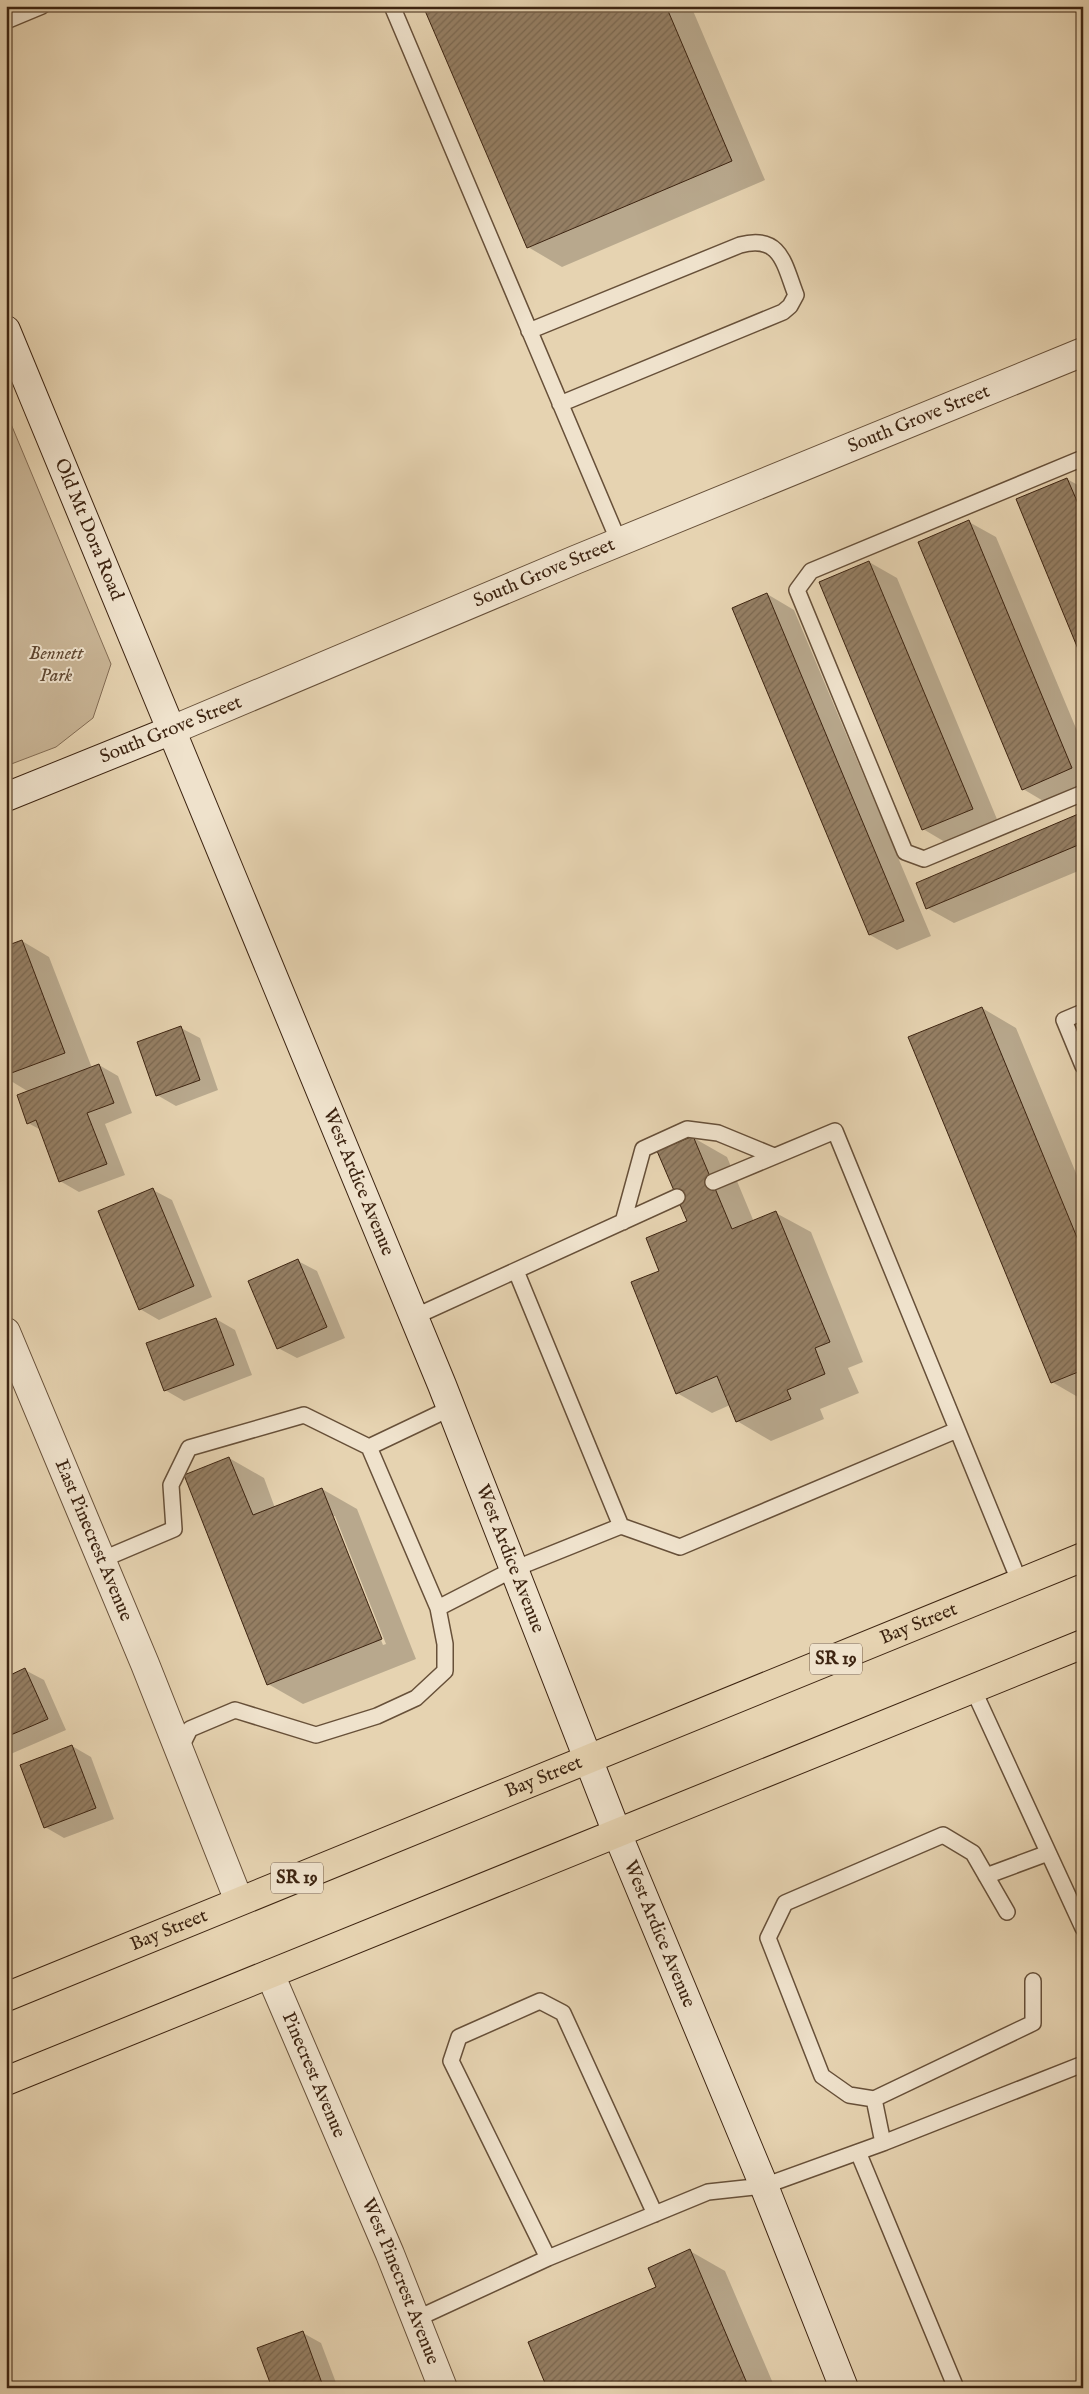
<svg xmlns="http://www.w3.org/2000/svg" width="1089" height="2394" viewBox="0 0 1089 2394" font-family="'IM FELL English',serif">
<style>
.park{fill:#c9b596;stroke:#836c54}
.shadow{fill:#0003;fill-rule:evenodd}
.building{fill:url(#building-hatch);stroke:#3d2411}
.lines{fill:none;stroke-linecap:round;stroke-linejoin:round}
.lane-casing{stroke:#675039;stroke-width:18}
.street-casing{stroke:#675039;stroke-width:30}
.secondary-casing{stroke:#3d2411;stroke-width:30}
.primary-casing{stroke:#3d2411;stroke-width:30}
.lane{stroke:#efe2cc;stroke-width:15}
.street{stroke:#efe2cc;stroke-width:28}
.secondary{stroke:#efe2cc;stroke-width:28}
.primary{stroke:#e6d3b1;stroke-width:28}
.labels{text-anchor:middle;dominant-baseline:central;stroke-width:4;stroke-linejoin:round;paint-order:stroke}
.shield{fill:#efe2cc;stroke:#725d49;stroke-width:1}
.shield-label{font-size:18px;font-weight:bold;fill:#3d2411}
.street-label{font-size:19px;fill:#3d2411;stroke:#efe2cc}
.park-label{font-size:19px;font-style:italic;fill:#604832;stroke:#efe2cc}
</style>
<defs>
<pattern id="building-hatch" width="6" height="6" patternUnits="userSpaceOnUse" patternTransform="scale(1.25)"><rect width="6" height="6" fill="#957f64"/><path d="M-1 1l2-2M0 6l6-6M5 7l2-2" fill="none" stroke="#7b6851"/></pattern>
</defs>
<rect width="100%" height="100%" fill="#e6d3b1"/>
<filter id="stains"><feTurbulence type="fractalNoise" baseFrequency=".004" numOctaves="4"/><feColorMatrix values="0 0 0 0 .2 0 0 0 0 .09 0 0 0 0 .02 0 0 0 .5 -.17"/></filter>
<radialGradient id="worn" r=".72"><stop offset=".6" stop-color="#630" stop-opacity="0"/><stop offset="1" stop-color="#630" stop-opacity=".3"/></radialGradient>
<path class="park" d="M6,412L111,664L93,718L56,747L6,766Z"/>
<path class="shadow" d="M424,6H691L765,180L562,267L528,247Z
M1067,479L1083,488V657Z
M969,522L996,537L1083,745V790L1050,805L1023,789Z
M869,562L897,578L999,824L950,845L923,829Z
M767,594L794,610L931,936L897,950L870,935Z
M1083,814V869L954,923L927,908Z
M22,941L49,957L92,1068L99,1065L118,1076L132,1113L105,1124L125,1175L79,1192L60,1181L41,1130L28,1123L29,1092L6,1078V946Z
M982,1008L1016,1028L1083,1190V1400L1052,1382Z
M181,1028L200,1038L218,1090L176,1106L157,1095Z
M692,1137L727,1157L754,1222L776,1213L811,1232L863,1362L848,1368L859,1393L820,1409L824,1419L771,1441L737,1421L730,1405L712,1413L677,1393L660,1272L688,1222Z
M153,1190L172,1200L212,1297L159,1320L140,1309Z
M298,1261L317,1271L345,1338L297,1358L278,1348Z
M216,1319L235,1330L252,1375L184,1401L165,1390Z
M229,1458L264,1478L275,1508L322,1489L357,1509L416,1659L303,1704L268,1684ZM332,1516H335L386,1644L383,1645Z
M25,1670L44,1680L66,1730L6,1756V1678Z
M72,1746L91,1757L114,1819L64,1838L45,1827Z
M690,2251L725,2271L775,2388H549L658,2288Z
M303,2333L321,2343L338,2388H322L329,2385L328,2383L315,2388H273Z"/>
<path class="building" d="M423,6H666L732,161L527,248Z
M1067,478L1083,515V661L1016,499Z
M969,520L1072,768L1022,790L918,542Z
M869,561L973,809L922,830L819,582Z
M767,593L904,921L869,935L732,608Z
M1083,812V843L926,909L916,883Z
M22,940L65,1053L6,1075V946Z
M982,1007L1083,1252V1370L1051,1383L908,1037Z
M181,1026L200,1080L156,1096L137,1042Z
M99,1064L114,1103L87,1113L107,1164L59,1182L36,1120L27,1124L17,1095Z
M693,1136L732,1229L776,1211L830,1342L815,1348L825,1374L787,1390L791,1399L736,1422L717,1376L676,1394L631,1282L659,1271L646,1238L687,1221L657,1151Z
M153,1188L194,1286L139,1310L98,1211Z
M298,1259L327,1327L277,1349L248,1281Z
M216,1318L234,1365L164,1391L146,1343Z
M229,1457L253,1515L322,1488L382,1639L267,1685L184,1475Z
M25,1668L48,1719L6,1737V1677Z
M72,1745L96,1808L44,1828L20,1765Z
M690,2249L749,2388H547L528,2342L656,2287L648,2268Z
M303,2331L323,2386L272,2388L257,2348Z"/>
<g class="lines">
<g class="lane-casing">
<path id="lane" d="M392,6L619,542
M6,21L42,6
M529,331L740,245C781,234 784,264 796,295L790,306L783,312L560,404
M1083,458L811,571L797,590L905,852L924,859L1083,793
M1083,1012L1064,1020L1083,1066
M713,1182L835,1131L1020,1583
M623,1222L643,1149L687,1129L718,1133L774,1156
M516,1271L621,1526
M414,1317L677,1197
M369,1447L451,1408
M101,1560L174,1529L171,1485L189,1448L304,1415L369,1447L438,1608
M973,1689L1083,1928
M179,1751L190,1729L235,1710L316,1735L377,1716L416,1698L445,1671V1644L438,1608L514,1569L621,1526L680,1547L957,1430
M986,1876L1048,1853
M874,2099L849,2095L822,2076L768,1938L785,1903L943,1835L973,1853L1007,1912
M883,2143L874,2099L1033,2023V1981
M858,2152L956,2388
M548,2258L451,2061L459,2037L540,2001L563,2013L655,2214
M416,2319L548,2258L708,2192L764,2186L883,2143L1083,2064"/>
</g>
<g class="street-casing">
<g id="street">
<path id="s1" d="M172,730L575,560L1083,352"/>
<path id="s2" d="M6,1332L145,1664L239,1901"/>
<path id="s3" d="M270,1974L390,2254L443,2388"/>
</g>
</g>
<g class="secondary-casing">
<g id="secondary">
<path id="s4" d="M6,330L442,1385L617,1833L764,2186L844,2388"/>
<path d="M6,797L172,730"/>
</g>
</g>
<g class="primary-casing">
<g id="primary">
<path id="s5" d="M6,1997L1083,1557"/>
<path d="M6,2081L1083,1644"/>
</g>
</g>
<use href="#lane" class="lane"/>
<use href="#street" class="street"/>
<use href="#secondary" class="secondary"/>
<use href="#primary" class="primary"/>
</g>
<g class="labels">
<g class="shield">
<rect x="810" y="1643.5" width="52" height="31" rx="4"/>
<rect x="271" y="1862.5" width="52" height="31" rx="4"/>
</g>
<g class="shield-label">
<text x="836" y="1659">SR 19</text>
<text x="297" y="1878">SR 19</text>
</g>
<g class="street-label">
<text stroke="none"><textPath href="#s1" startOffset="809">South Grove Street</textPath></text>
<text stroke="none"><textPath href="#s4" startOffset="216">Old Mt Dora Road</textPath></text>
<text stroke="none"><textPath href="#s1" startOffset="404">South Grove Street</textPath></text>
<text transform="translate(171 730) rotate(-22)">South Grove Street</text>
<text stroke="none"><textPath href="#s4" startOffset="922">West Ardice Avenue</textPath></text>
<text stroke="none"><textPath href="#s2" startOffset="226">East Pinecrest Avenue</textPath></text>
<text stroke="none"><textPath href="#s4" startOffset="1328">West Ardice Avenue</textPath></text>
<text stroke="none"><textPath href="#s5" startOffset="986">Bay Street</textPath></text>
<text stroke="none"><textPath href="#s5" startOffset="581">Bay Street</textPath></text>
<text stroke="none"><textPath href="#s5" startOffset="176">Bay Street</textPath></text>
<text stroke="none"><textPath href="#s4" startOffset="1732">West Ardice Avenue</textPath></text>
<text stroke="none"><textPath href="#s3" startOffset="110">Pinecrest Avenue</textPath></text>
<text stroke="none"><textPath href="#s3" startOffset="334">West Pinecrest Avenue</textPath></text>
</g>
<g class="park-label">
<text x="56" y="654">Bennett<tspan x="56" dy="22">Park</tspan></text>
</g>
</g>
<rect width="1089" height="2394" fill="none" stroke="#e6d3b1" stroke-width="25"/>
<rect x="8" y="8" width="1074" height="2379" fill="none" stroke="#3d2411" stroke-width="2.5"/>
<rect x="12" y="12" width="1064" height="2369" fill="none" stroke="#3d2411"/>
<rect width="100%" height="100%" filter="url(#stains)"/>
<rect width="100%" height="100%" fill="url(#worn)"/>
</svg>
